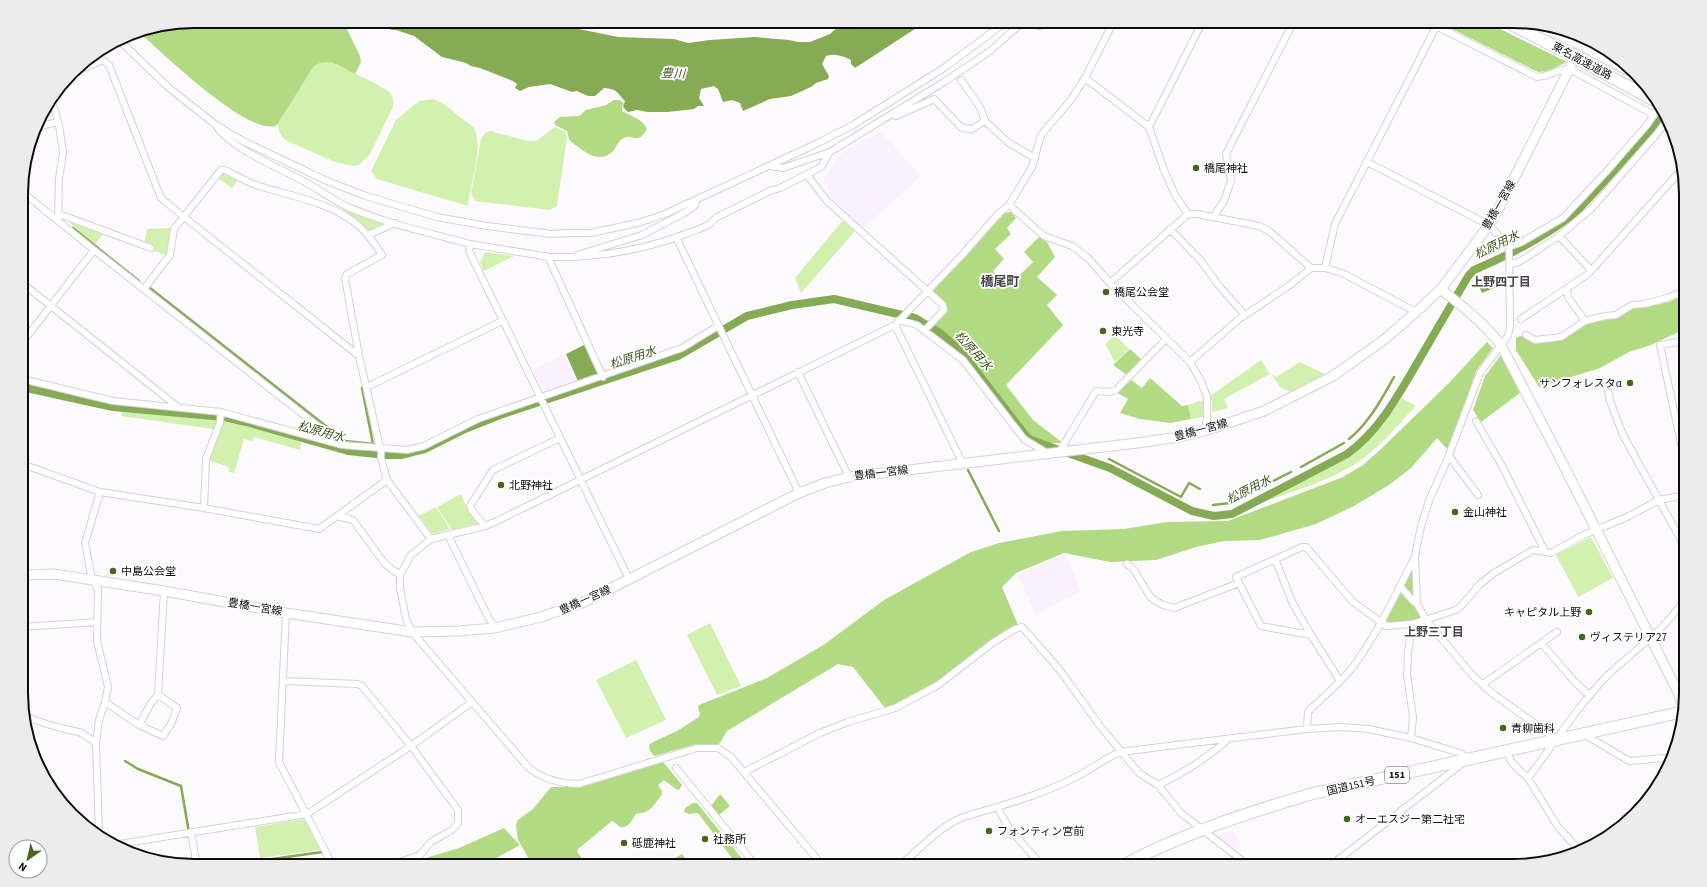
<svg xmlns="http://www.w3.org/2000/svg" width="1707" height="887" viewBox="0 0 1707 887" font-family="'Source Sans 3','Noto Sans JP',sans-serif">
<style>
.built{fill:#fbf1fe}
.green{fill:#d2f1af}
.forest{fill:#b2da83}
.water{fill:#85ab54}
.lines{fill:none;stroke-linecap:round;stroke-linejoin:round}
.stream{stroke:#85ab54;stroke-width:2.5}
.canal{stroke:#85ab54;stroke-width:8}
.street-casing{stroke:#d6d1d8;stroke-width:8}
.secondary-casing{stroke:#d6d1d8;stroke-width:11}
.highway-casing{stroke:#d6d1d8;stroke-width:13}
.street{stroke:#fff;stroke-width:6}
.secondary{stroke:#fff;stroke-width:9}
.highway{stroke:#fff;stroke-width:11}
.highway-bridge-casing{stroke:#d6d1d8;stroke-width:13;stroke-linecap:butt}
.highway-bridge{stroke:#fff;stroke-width:11}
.poi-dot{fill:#48661a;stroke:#fff;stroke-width:1.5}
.labels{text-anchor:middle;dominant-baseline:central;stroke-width:3.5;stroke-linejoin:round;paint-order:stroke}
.shield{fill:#fff;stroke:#565556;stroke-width:1}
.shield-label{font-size:10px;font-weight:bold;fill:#0e0c0e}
.street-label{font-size:11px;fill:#0e0c0e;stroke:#fff}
.poi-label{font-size:11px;fill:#0e0c0e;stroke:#fff;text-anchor:start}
.water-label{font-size:12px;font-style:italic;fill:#3a5316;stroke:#fff}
.neighbourhood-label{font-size:12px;font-weight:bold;fill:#49454a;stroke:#fff}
.quarter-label{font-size:13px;font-weight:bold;fill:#49454a;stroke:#fff}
.rim{fill:none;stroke:#0e0c0e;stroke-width:2}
</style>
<rect width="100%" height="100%" fill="#fdfafe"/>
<path class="built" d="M880,131L921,176L863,229L827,196L826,194L830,193L827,183L823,184V180L840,154Z
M585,344L599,375L544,393L533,370Z
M1065,554L1081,591L1036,615L1018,575Z
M1233,830L1242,848L1234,852L1214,837Z"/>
<path class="green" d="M322,61H327C341,67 383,85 391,94C394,98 394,104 392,109L370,154L359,165L354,166L335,162L287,141C280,136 279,132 278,124L314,66Z
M434,99L444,104L474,128C484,149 470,183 468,206L377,179L371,171L396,120L419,101Z
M555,127L565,132L567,138L557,206L550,210L476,201L471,195L481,139L485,133L490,131L528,141H536Z
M222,173L238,180L232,188L218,178Z
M345,209L383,223V225L370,231L367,230L352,217L343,211Z
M65,219L104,233L95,244Z
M843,220L855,231L801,293L795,278Z
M171,228L166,255L152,250L144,244L147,229Z
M485,252L514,256L484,271L480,262Z
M1115,335L1129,349L1115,362L1105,344Z
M1261,360L1270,374L1224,399L1228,408L1212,412V401L1210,396Z
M1300,362L1325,374L1291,392L1281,388L1271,374L1276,377Z
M1402,398L1416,406C1399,424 1382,445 1361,460C1332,481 1284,494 1250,507L1349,456L1371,438Z
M1203,400L1205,407L1203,417L1191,419L1188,405Z
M122,412L206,418L217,420L213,429L121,416Z
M222,421L246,426L301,442L300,450L254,437L252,441L244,439L234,473L228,471L229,467L208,460Z
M461,494L466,506L479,523L452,530L437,507Z
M436,507L450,529L434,534L432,533L419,516Z
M1591,537L1613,578L1578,597L1556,555Z
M710,623L741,686L717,695L687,635Z
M636,660L666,720L626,738L596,680Z
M305,819L320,850L260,858L255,827Z"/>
<path class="forest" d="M194,21H343L360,56L361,62L355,74C340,67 329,56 314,66L277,125C251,139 160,51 139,32Z
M1446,21H1484L1567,62L1548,71L1538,72L1452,29Z
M614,100H620L624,104L622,106V111C632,117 642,118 647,129C637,146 634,133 624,138C618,140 617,148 612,152C600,163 587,154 577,146C574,144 571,142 570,140C568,138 568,134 567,131L555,125L554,122L560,117L579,116L586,110L606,105Z
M1011,212L1016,218L1007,228L1011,234L995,249L1004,259L993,271L1009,286L1033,262L1024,252L1039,237L1047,242L1055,257L1037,277L1057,295L1047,305L1063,325L1006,385L1033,420L1063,443H1043L1027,435L962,349L942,331L932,325L946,310L932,292L1005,213Z
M1685,295V329L1651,345L1629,352L1600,368L1539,387L1516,350V338L1523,335L1527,339L1537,343L1562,339L1587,323L1632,307H1646L1669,302Z
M1487,342L1493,348L1476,371L1449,451L1437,438L1411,468L1389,485L1354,506L1316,524L1260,540L1224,541L1196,547L1156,560L1110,562L1064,553L1016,573L1002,587L1018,625C1002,630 988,642 974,653C948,673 917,700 885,708L853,667L838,664L727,731L720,743L718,745L696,744L655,756C651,753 649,751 649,745L653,742L677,731L699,717L700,714L698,707L699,705L767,678L825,644L884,600L971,552L999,543L1062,531L1124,529L1167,522L1228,521L1343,477L1363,465L1381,449L1449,383Z
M1130,349L1142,360L1127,375L1113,365Z
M1501,355L1520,393L1481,422L1473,410L1485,376Z
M1150,378L1182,406L1188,405L1191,419L1170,423L1140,419L1120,413L1128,399L1116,392L1130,379L1142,388Z
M1411,571C1417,580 1412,594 1415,604C1416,609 1419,612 1422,616C1415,624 1399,622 1389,623L1386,620L1408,573Z
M661,762L664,763L682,785L679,790L676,789L664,780L658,785L662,791V794C653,806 652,812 636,814C632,819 629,829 620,827C617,825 615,822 612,821L578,849L577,852L588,866H533L518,840L516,825L518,820L533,809L551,787H579Z
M720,794L730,806L719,815L711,806Z
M693,803H697L748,866H738L698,813L689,814L684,812L685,808Z
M504,828L520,845L482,866H399L459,848Z
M682,854L691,866H675V858Z"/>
<path class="water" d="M370,21H551L564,26L618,37L674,39L688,43L710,40L754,37L789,40L798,42H810L830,34L845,21H921V25L855,68L851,64V60C844,56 833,53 826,56L822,64L829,76L828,79L816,83L811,87L791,96L770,99L743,111L740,103L732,100L723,102L718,89L714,86L701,89L699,98L704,106H698L694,109L667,112H648L637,110L628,112L623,107L625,101C617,93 618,89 604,88L595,96H588L577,91L572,92L550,84L529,87L520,91L515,88L517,84L513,81L480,68L471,66L466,63L442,57L414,36L396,30H392Z
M1492,278L1496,287L1482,293L1478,284Z
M584,345L598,375L578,381L566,354Z"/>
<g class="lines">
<path class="stream" d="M73,228L139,281
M150,288L345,441L373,444L362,388
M1349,439C1369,423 1381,400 1394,377
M1109,459L1181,497L1189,483L1200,489
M1301,467L1344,443
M968,470L999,531
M1213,505L1230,503L1291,472
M125,761L138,769L181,786L189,833
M193,858L194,866
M327,861L330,866
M223,866L322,852L324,854"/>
<path class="canal" d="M22,387L113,407L224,417L246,422L348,451L386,455H402L425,449L465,429L500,415L678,356L747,316L792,305L834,299L915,318L940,333L960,350L1026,436L1031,440L1110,468L1192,511L1214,516L1232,514L1347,454C1380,430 1399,394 1419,360C1436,331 1452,303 1469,275L1474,270C1509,255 1546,237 1576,212L1650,132L1663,113"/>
<g class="street-casing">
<path id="street" d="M1426,21L1537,77C1549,76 1558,69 1570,69L1654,115
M1039,26L1046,21
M119,40L169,88L216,125L243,141L327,181L366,196L437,217L487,226L551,234L569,233H590L638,223L665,214L818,143L853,125L944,68L1007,21
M74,72L103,60L109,65L161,198L184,217L359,356
M1085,78L1149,127L1164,170L1175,195L1188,214
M961,80L980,107L985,121
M52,101L59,125L63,153L59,179L58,221
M896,116L934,99L962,128L972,129L985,121L1009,143L1035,158
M216,125C227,147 282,169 305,182C320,190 334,201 350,208C388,224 430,233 470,244L469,251L629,579
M36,127L58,122
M1149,127L1203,21
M1367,162L1489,225L1509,247L1510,326L1508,336L1480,373L1447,460L1429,501L1421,526L1415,556L1417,604L1426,620L1473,676L1492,693L1556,739
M771,166L783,168L830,152L944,82L990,51L1024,21
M807,175L827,201L943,305L944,310L924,331
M21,191L94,250L338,442
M1009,205L1044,236L1072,246L1088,258L1110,283L1190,362L1201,381L1207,397V419L1204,431
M59,214L151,248
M1214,216L1224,201L1231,181L1226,154L1294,21
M1170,229L1201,261L1220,287L1245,315
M368,235L395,223
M1559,236L1591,270
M676,237L799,493
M470,244L550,257V261L603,377
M1509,247L1522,242L1563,218L1607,171L1647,125L1660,106
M577,255L642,235L686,212L694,206L696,203L695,200
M550,257C597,258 644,250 688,233C695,230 705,228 711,223C713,221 714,219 717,217L770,191L780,188L821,167L830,152
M1510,264L1519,262L1559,236L1591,209L1656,135L1666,122
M1325,268L1335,224L1439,21
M22,283L178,407
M1110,283L1188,214H1197L1259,226L1269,231L1311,268H1325L1344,274L1416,312
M144,289L170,255L174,229L221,170H225C235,175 244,180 253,184C285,195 327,201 354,222C366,231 374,242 382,255L347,274L345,278L359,356L381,452V458L387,480L431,539
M1567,289L1568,297L1585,321
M1521,319L1588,274L1683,168
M899,320L917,325L963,360L1024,439L1047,453
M895,325L962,462
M1526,335L1535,340L1561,337L1585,321L1605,316L1616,315L1632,305L1645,304L1667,298L1685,291
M1685,341L1660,345L1681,444L1685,458
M22,343L94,250
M1190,362L1238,320L1290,285L1311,268
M798,372L849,477
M22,379L113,401L221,412L342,445L407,450L424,446L478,419L682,348L718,326
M1607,385L1610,401L1623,435L1686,549
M367,387L502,321
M1476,421L1501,464L1545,551
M1059,452L1096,391L1109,392L1116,390L1166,339
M1449,456L1478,495
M22,464L100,492L204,508L319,529L387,480
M204,508L206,459L220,422L221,412
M337,516L353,520L385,564L400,575
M485,526L472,511L470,506L493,470L560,438
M448,535L488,617L495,628
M1275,559L1293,604L1311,635
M1127,564L1134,570L1151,598L1163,605L1174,608L1239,583
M1400,586L1413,601L1417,604
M286,613L279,762L333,866
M22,627L97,622
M22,636L23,631L25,627V575
M1542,644L1574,681L1590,696
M283,681L358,684L362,686L411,746L458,810V823L452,830L431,842L420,855L387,866
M1340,681L1311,635L1261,626L1236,577L1302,547H1306L1353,602L1386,626L1412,624L1456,610L1461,606L1480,584L1494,573L1533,550L1551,553L1584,535L1629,516L1659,500L1685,495
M1483,684L1557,632
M105,702L139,725L163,736L171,724L177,708L158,695
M23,716L53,726L82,733L96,743
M139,725L151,703L158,695L164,591
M1307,729L1308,712C1323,696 1342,682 1355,664C1379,631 1396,593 1415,557
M1584,734L1629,761L1664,758L1670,762
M1411,738L1413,717L1407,675L1408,653L1412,624
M1506,751L1512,763L1528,778L1558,827L1580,851
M676,768L756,866
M744,772L820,733L848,722L895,708L938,685L991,644L1015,629L1022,627L1059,669L1100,726L1139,773L1158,785L1181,813L1249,866
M1528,778C1554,744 1576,708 1606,677C1623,660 1643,646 1660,629C1670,619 1678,609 1686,598
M1158,785C1186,772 1207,758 1230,738
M997,807L1009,828L1042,866
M191,832L197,866
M99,833L96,743L99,720L105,702L108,687L97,641L98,589L92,580L85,543L100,492
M113,845L307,814L411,746L472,702
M823,866L731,757L718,748H697L579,784C559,784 543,779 528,767L412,632L406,619L400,588V575L411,555L431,539L485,526L497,521L895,325L964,253L999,213L1009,205L1032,167L1041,135L1070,101L1085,78L1114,21
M899,866C920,850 936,829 961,818C999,806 1039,796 1074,778C1090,770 1104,759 1120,752L1307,729L1340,727L1368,729L1411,738L1460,753L1468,759L1330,866"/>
</g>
<g class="secondary-casing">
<path id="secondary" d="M1441,289C1462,306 1484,323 1501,345L1562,462L1678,692L1683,707
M22,575L54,574L164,591L286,613L412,632L458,631L495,628L541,617L584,602L799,493L825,483L849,477L1137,443L1179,437L1204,431L1264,411L1333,376L1385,339L1416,312L1441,289L1489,225L1500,206L1585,38"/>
</g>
<g class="highway-casing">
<path id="highway" d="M1505,21L1567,53
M1554,31L1574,41
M1122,866C1181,834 1247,813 1311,794L1682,712"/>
</g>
<use href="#street" class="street"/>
<use href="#secondary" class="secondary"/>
<use href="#highway" class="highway"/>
<g class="highway-bridge-casing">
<path id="highway-bridge" d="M1574,41L1635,73
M1567,53L1659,103"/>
</g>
<use href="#highway-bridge" class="highway-bridge"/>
</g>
<g class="poi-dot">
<circle cx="1196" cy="168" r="4"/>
<circle cx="1106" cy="292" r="4"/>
<circle cx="1103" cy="331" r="4"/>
<circle cx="1630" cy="383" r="4"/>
<circle cx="501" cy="485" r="4"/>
<circle cx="1455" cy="512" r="4"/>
<circle cx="113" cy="571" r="4"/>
<circle cx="1589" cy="612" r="4"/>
<circle cx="1582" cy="637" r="4"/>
<circle cx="1503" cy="728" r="4"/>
<circle cx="1347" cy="819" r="4"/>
<circle cx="989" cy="831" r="4"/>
<circle cx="705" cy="839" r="4"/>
<circle cx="624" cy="843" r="4"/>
</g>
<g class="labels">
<rect class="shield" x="1385" y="767" width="24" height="16" rx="3"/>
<g class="shield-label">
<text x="1397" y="775">151</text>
</g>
<g class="street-label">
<text transform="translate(1582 61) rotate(28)">東名高速道路</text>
<text transform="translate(1499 205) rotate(-60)">豊橋一宮線</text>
<text transform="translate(1201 430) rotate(-15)">豊橋一宮線</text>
<text transform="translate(881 473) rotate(-7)">豊橋一宮線</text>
<text transform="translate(585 600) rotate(-24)">豊橋一宮線</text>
<text transform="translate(255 607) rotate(10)">豊橋一宮線</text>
<text transform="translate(1351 786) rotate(-13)">国道151号</text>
</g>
<g class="poi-label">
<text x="1204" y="168">橋尾神社</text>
<text x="1114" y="292">橋尾公会堂</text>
<text x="1111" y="331">東光寺</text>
<text x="1622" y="383" text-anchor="end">サンフォレスタα</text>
<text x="509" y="485">北野神社</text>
<text x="1463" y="512">金山神社</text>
<text x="121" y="571">中島公会堂</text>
<text x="1581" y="612" text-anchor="end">キャピタル上野</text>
<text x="1590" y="637">ヴィステリア27</text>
<text x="1511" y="728">青柳歯科</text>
<text x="1355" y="819">オーエスジー第二社宅</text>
<text x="997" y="831">フォンティン宮前</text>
<text x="713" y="839">社務所</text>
<text x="632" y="843">砥鹿神社</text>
</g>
<g class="water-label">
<text transform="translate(673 74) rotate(2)">豊川</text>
<text transform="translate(1497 245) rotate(-26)">松原用水</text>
<text transform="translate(973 351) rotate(48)">松原用水</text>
<text transform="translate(633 358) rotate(-18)">松原用水</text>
<text transform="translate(321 432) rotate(15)">松原用水</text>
<text transform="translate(1249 490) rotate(-27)">松原用水</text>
</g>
<g class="neighbourhood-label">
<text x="1501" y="282">上野四丁目</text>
<text x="1434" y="632">上野三丁目</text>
</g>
<g class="quarter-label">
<text x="1000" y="282">橋尾町</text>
</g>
</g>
<path d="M0 0H1707V887H0ZM194 28H1513A166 166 0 0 1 1679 194V693A166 166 0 0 1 1513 859H194A166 166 0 0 1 28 693V194A166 166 0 0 1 194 28Z" fill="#ececec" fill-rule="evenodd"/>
<path class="rim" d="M194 28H1513A166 166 0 0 1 1679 194V693A166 166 0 0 1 1513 859H194A166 166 0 0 1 28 693V194A166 166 0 0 1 194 28Z"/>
<g transform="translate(28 859) rotate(214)"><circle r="19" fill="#ffffff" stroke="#9f9e9f"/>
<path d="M0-3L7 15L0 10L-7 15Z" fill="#48661a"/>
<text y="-6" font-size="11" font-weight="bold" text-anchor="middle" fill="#0e0c0e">N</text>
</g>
</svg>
